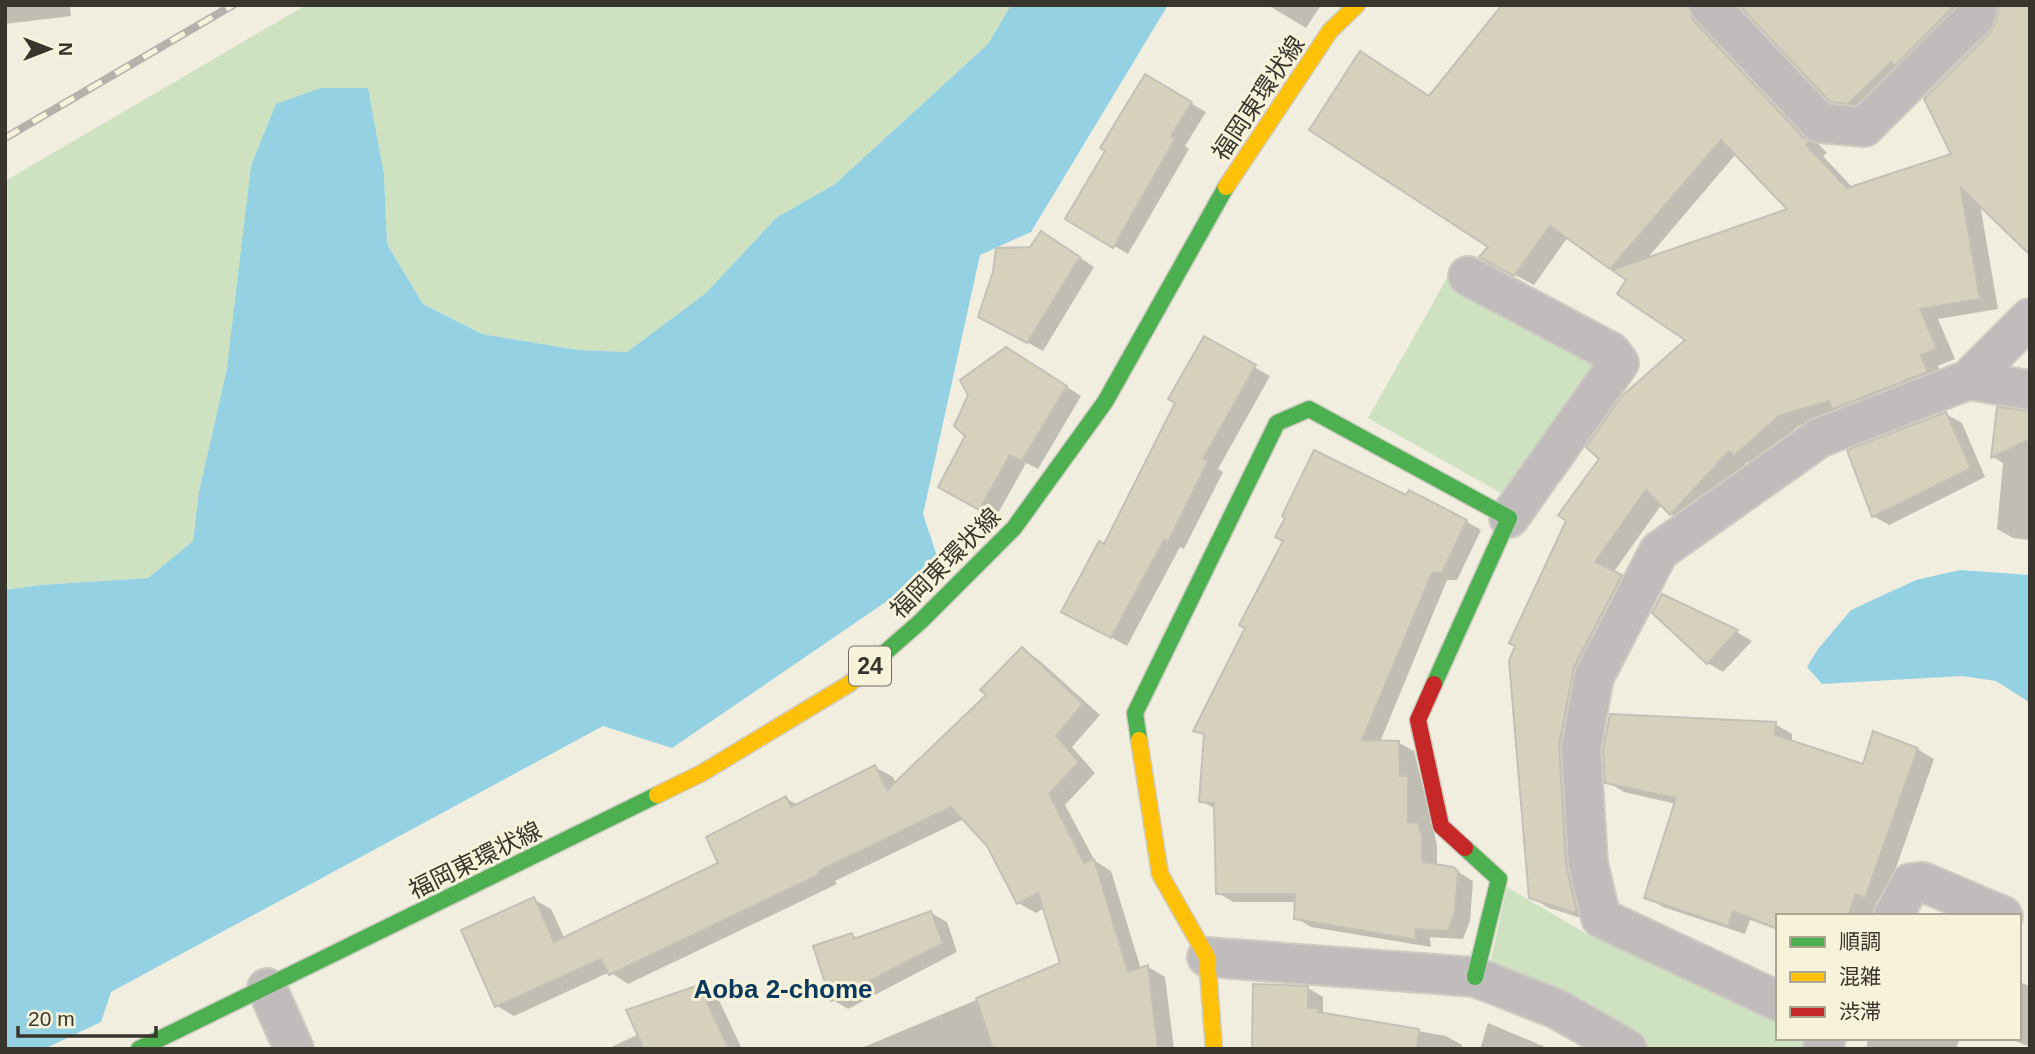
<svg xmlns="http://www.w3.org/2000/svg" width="2035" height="1054" viewBox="0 0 2035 1054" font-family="Arial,'Noto Sans JP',sans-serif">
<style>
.green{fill:#cee2c2}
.water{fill:#94d2e3}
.shadow{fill:#0003;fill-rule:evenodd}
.building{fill:#d6d1bc;stroke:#c3c0b6;stroke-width:2}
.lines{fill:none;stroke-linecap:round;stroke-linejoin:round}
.street-casing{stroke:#ceccc1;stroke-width:42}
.fast-casing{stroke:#ceccc1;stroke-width:19}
.slow-casing{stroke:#ceccc1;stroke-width:19}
.jam-casing{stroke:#ceccc1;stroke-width:19}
.street{stroke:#c0bcbb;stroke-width:38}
.fast{stroke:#4caf50;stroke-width:16}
.slow{stroke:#ffc107;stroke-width:16}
.jam{stroke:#c62828;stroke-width:16}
.rail-casing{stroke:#b4b1ab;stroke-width:8}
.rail{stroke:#f7f2da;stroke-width:5;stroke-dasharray:16;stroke-linecap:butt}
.labels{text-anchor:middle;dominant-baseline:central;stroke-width:6;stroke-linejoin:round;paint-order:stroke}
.shield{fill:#f7f2da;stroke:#716e60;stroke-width:2}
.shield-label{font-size:23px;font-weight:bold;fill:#38352c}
.street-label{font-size:24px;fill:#38352c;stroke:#f7f2da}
.neighbourhood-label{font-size:26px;font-weight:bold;fill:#0a395d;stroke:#f7f2da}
</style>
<rect width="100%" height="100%" fill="#f1eee0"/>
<path class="green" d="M306,5H1011L988,44L835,184L776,218L706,293L627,352L578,350L482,334L423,304L387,244L384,175L227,368L199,492L193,541L148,578L40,585L5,590V181Z
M1451,271L1607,364L1506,496L1368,418Z
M1507,887L1585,933L1778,1012V1038H1805L1807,1047L1650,1049L1490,964Z"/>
<path class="water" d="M1011,5H1168L1031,232L980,255L923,514L940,565L672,748L603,726L111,992L101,1022L44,1049H5V590L40,585L148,578L193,541L199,492L227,368L251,166L276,104L321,88H368L384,175L387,244L423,304L482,334L578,350L627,352L706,293L776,218L835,184L988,44Z
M1960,570L2030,575V705L2026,700L1996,681L1962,676L1822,684L1807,667L1818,649L1851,610L1916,580Z"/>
<path class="shadow" d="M5,5H70L71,16L5,24Z
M1268,5H1321L1306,28Z
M1519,5H1709L1711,32L1827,153L1823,156L1853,188L1954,155L1980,204L1998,309L1938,319L1955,359L1938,366L1946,382L1798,426L1754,465L1747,462L1690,524L1671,514L1662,504L1613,573L1639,587L1592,678L1594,922L1549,908L1530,897L1511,661L1688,339L1628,280L1568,237L1534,285L1500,267L1431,98ZM1736,154L1790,209L1645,261Z
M1954,5L1969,21L1914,75L1851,112L1831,101Z
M1146,77L1206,112L1185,146L1189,149L1128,254L1068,219Z
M1057,242L1094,267L1043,351L980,316L1031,249Z
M1204,339L1270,376L1218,469L1223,472L1184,549L1180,547L1127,646L1079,620L1105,546L1177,402Z
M1022,358L1081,396L1038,469L1026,463L996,517L956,496Z
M1999,409L2030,413V540L2013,538L1997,529L2003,463L1993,457Z
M1946,414L1962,423L1985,477L1889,525L1873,516Z
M1407,497L1466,521L1481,530L1457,580H1447L1380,742L1399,743L1414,751L1437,845V866L1452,868L1473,881L1470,921L1463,939L1430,937L1431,947L1311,927L1296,918V902H1233L1218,893L1216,809L1201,801L1206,736L1196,731Z
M1662,596L1737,632L1752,641L1723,672L1708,663Z
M1022,650L1039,660L1100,715L1072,747L1095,773L1065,805L1095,861L1111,871L1141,969L1148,967L1165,977L1174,1049H859L1062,964L1044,908L1036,913L1018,903L988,845L964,819L835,881L837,884L628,984L610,972L514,1016L497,1006L533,899L551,909L565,939L720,864L786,798L798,805L875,767L893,777L896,784L988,695Z
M1775,724L1792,734V742L1864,766L1917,749L1934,759L1889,888L1891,916H1778V930L1750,920L1745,934L1663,907L1646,897L1676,804L1624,792L1607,782Z
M931,913L947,922L957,952L848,1009L833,1000L852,935L860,939Z
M2019,982L2030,986L2028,1046L2007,1038H2019Z
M699,987L718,998L742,1049H607L639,1034Z
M1308,988L1323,997V1013L1326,1015L1446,1036L1462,1045V1049H1253Z
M1488,1023L1550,1049H1480Z
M1868,1038H1960L1956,1049H1866Z"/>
<path class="building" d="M1502,5H1688L1693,20L1804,138L1810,141L1806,145L1847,188L1951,154L1924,99L1990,33L1996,22L1999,5H2030V255L1961,188L1980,299L1920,309L1937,349L1921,355L1928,372L1832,409L1829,401L1779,416L1734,456L1729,451L1670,515L1646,490L1595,562L1622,575L1574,667L1559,745L1566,864L1576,909L1575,913L1529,898L1509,661L1515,646L1509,643L1566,521L1558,515L1599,459L1586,447L1621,397L1685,340L1617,294L1626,280L1612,270L1787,209L1721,140L1610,269L1550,226L1514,276L1479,257L1488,247L1309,130L1360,51L1429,96Z
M1739,5H1955L1895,66L1891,62L1848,104L1830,102Z
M1145,74L1192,102L1171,136L1175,139L1113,248L1065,219L1105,151L1100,148Z
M1041,231L1080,257L1027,343L978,317L993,272L996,248L1030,247Z
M1204,336L1256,365L1203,459L1208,461L1168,542L1164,540L1111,638L1061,612L1099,541L1104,544L1175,403L1168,399Z
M1006,347L1067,386L1022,461L1010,455L979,510L938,487L965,436L954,426L968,395L960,380Z
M1997,407L2030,411V439L1991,458Z
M1946,412L1971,468L1872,517L1847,450Z
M1314,450L1406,495L1409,490L1467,520L1442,573H1432L1362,740L1399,741L1400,776H1408V822L1418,823L1422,836V862L1453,867L1458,871L1455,912L1448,931L1415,929L1417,940L1294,919L1295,894H1216L1214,803L1199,802L1204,734L1193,731L1245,628L1239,625L1283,541L1275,537L1285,518L1282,516Z
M1662,594L1738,630L1707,664L1652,613Z
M1022,647L1083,704L1056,736L1079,762L1049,794L1084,863L1094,859L1128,972L1148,965L1158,1049H993L976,998L1060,963L1038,893L1017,904L987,846L951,807L819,871L820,874L609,975L601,959L495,1007L461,930L534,897L554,942L718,863L706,837L786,796L791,807L875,765L887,790L986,695L980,690Z
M1610,714L1776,722L1775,735L1863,764L1873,731L1918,748L1865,898L1856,894L1848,916H1778V929L1733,911L1728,926L1644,898L1676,798L1605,783L1603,750Z
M931,911L943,943L831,1001L813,946L852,933L854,939Z
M1253,984L1308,986V1008H1318V1012L1419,1029L1417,1049H1252Z
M699,985L729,1049H644L626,1010Z"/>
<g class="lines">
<g class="street-casing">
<path id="street" d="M1709,5L1820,123L1864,127L1975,17L1978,5
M1468,276L1611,352L1619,363L1509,518
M1968,380L2030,390
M1893,916L1911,883L1923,882L2003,916
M1207,957L1475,977L1557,1009L1627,1049
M267,988L294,1049
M1778,1001L1601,918L1588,863L1581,749L1594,677L1659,551L1819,438L1968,380L2030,318
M1823,1049L1826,1038"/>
</g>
<g class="fast-casing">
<path id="fast" d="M864,671L921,621L1014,528L1105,402L1226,187
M1139,740L1135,713L1277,423L1309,409L1509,518L1434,684
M1465,848L1499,879L1475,977
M139,1049L657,795"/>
</g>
<g class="slow-casing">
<path id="slow" d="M1226,187L1330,31L1357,5
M1139,740L1160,874L1207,957L1214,1049
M657,795L702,773L849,684L864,671"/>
</g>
<g class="jam-casing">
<path id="jam" d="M1434,684L1418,720L1441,826L1465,848"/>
</g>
<use href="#street" class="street"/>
<use href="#fast" class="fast"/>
<use href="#slow" class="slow"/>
<use href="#jam" class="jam"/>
<g class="rail-casing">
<path id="rail" d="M5,138L233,5"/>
</g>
<use href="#rail" class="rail"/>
</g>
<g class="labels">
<rect class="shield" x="849" y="646.5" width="42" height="39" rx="5"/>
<g class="shield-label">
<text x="870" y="666">24</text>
</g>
<g class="street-label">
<text transform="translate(1258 98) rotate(-56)">福岡東環状線</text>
<text transform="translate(945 563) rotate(-45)">福岡東環状線</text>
<text transform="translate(475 860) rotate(-26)">福岡東環状線</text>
</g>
<g class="neighbourhood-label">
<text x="783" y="989">Aoba 2-chome</text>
</g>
</g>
<rect width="2035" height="1054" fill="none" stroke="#38352c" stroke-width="14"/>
<rect x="1776" y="914" width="245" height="126" fill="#f7f2da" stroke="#aba694" stroke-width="2"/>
<rect x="1790" y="937" width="35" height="10" fill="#4caf50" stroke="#aba694" stroke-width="2"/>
<text x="1839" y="949" font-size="21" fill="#38352c">順調</text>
<rect x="1790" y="972" width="35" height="10" fill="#ffc107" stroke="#aba694" stroke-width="2"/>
<text x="1839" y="984" font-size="21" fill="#38352c">混雑</text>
<rect x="1790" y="1007" width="35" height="10" fill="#c62828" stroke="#aba694" stroke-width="2"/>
<text x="1839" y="1019" font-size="21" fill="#38352c">渋滞</text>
<g transform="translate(49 49) rotate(90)" stroke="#f7f2da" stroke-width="5" paint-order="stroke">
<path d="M0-5L12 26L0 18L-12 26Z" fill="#38352c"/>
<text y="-10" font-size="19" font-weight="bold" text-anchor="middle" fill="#38352c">N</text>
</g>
<path d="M18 1026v10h138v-10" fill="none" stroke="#38352c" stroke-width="3.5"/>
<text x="28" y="1026" font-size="21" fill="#38352c" stroke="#f7f2da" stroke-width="5" paint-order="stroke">20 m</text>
</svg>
